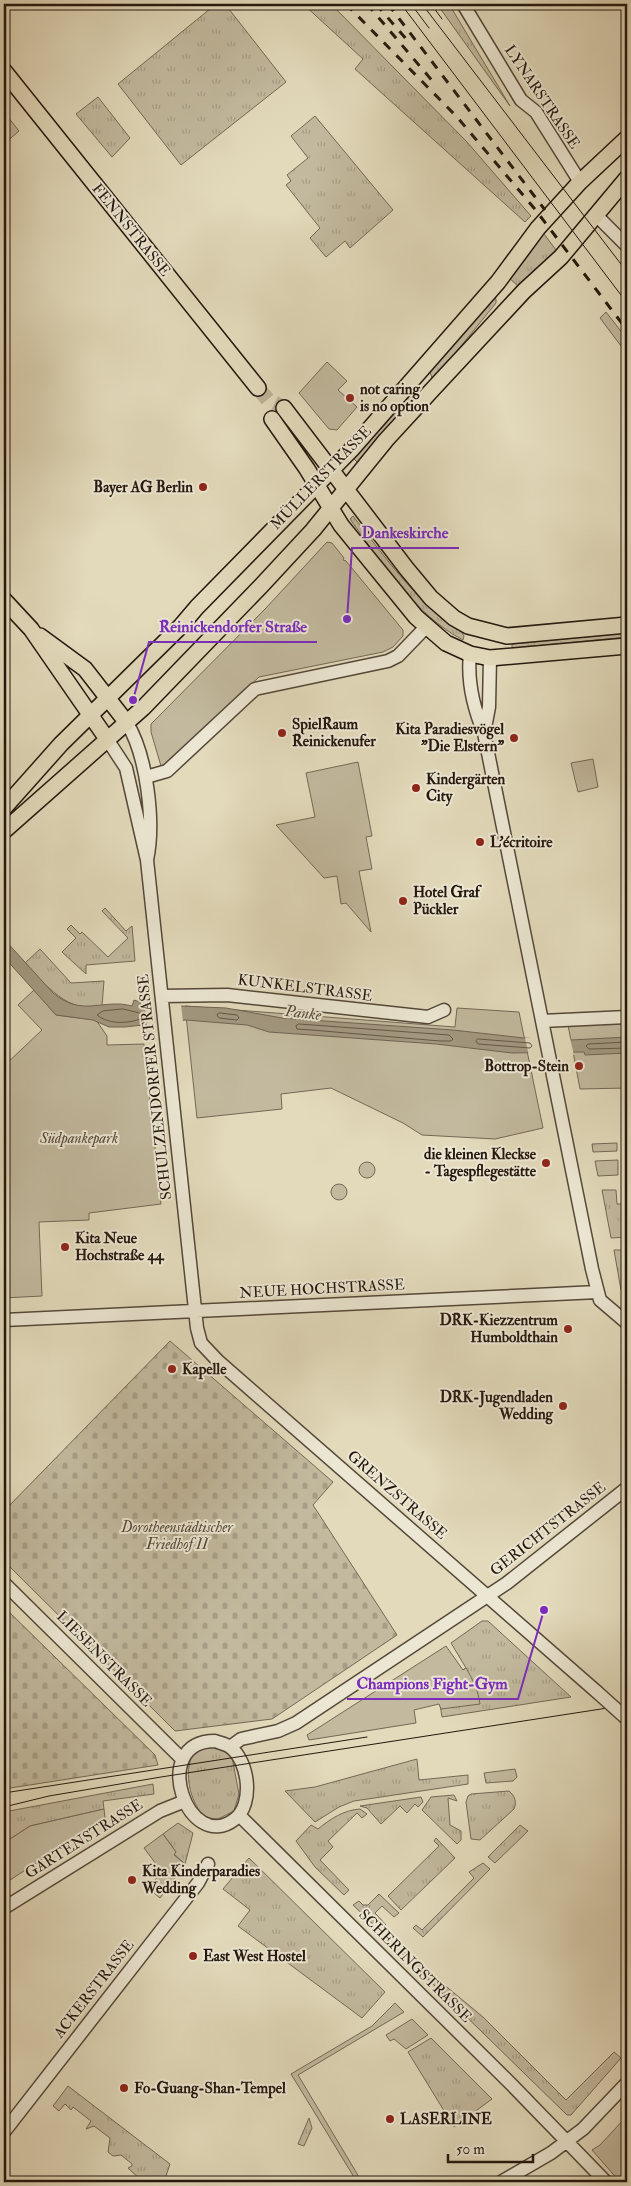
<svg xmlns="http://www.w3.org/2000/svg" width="631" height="2186" viewBox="0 0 631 2186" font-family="'IM FELL Double Pica',serif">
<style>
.grass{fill:url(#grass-tufts);stroke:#746856}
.cemetery{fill:url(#cemetery-stones);stroke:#746856}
.green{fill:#c2b99e;stroke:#746856}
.water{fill:#a29880;stroke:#706452}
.pier{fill:#e2dabb}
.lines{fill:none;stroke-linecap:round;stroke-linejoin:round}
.shore{stroke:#645847;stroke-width:1}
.major-tunnel{stroke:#bcb398;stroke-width:15;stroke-dasharray:15 8;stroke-linecap:butt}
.minor-casing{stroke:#544839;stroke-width:15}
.major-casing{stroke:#25170e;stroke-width:18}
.minor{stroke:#ece7d3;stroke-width:12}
.major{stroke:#e2dabb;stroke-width:15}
.tram{stroke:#25170e;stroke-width:1}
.rail{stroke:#25170e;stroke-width:3;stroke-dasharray:9 9;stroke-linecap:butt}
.minor-bridge-casing{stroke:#544839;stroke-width:15;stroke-linecap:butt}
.minor-bridge{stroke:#ece7d3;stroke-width:12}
.poi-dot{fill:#8f2418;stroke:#ece7d3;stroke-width:2}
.labels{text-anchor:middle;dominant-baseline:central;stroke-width:4;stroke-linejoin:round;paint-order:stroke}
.street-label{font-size:15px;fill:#25170e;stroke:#ece7d3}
.poi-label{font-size:15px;font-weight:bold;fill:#25170e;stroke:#ece7d3;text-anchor:start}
.park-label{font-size:15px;font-style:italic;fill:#544839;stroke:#ece7d3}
.water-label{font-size:16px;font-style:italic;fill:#574b3c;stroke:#ece7d3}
.leader{fill:none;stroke:#7b2cbf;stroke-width:2}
.callout-dot{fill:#7b2cbf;stroke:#ece7d3;stroke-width:2}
.callout-label{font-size:16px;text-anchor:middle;font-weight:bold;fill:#7b2cbf;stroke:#ece7d3;stroke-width:4;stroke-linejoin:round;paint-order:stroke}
</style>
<defs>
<pattern id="grass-tufts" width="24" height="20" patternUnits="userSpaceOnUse" patternTransform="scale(1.25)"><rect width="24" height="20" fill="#c2b99e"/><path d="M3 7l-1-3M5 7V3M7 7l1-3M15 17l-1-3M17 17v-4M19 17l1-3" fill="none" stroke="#a79e87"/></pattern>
<pattern id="cemetery-stones" width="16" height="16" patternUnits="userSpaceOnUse" patternTransform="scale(1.25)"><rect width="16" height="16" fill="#c2b99e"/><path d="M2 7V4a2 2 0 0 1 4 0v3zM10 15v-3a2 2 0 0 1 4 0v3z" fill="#a79e87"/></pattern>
</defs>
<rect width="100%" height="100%" fill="#e2dabb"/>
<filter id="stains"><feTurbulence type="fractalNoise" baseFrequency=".004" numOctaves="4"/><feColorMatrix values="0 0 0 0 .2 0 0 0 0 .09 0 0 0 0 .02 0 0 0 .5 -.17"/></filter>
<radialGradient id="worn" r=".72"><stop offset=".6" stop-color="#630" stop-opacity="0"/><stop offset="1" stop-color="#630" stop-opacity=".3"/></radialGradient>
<path class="grass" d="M216,4H225L286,82L181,165L118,84Z
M303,4H331L467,142L531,216L525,222L355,69L363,59Z
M437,4H449L510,106Z
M98,97L130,138L112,157L76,114Z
M4,112L19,131L4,144Z
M315,116L393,210L350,248L345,241L326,257L310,238L320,228L286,185L291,181L287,175L308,158L291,136Z
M541,230L559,254L521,289L507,276Z
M492,298L496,299V303L435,378H432L430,372Z
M606,312L627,339V354L600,318Z
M416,388L421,391L358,463L354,459L405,402L407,394Z
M353,516C386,558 415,601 461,631L464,636L463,640C415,615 381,562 350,519Z
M627,633V637L512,648V644Z
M105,908L126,931L132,926L135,961L86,965V974L62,952L76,938L67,929L71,925L80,934L82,932L108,957L128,938L102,911Z
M40,949L71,983L104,981L102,1006C68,1015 45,984 25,963Z
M617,1143V1151L593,1152L592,1144Z
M618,1160V1175L598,1176L595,1161Z
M602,1190H616L617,1204H627V1237L611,1238Z
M614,1250H627V1295L621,1290Z
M482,1621H488L571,1697L442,1717L437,1686L466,1668L451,1643Z
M218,1747L232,1757L239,1794L234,1811L218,1819C213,1819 207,1818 203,1814C189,1803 179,1756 202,1748C207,1747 213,1748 218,1747Z
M417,1759L419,1780L468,1775V1784L354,1801L339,1807L315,1822L285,1791L315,1787Z
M515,1769L517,1777L513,1781L486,1783L484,1773Z
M153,1784L154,1794L103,1801L104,1809L30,1826L4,1843V1812Z
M509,1791C515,1796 517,1802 514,1809L480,1840L471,1839L466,1802L468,1796L471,1794Z
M454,1795L457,1801L448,1798L450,1825L461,1831V1840L457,1844L422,1810L431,1797Z
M421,1797L423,1802L418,1807L415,1804L407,1813L400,1806L381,1824L367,1808L360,1806Z
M360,1809L367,1814L362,1818L357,1813L328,1841L333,1847L320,1860L349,1890L344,1895L315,1867L296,1841L311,1825L318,1829C330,1819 344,1810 360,1809Z
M178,1823L193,1833L185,1864L174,1854L176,1852L163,1834Z
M520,1825L528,1831L495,1863L488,1857Z
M436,1838L455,1858L401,1910L388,1896L439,1846L434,1841Z
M249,1858L385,1992L362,2018L238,1926L250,1910L223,1889Z
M483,1863L490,1869L423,1937L413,1928L416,1925L422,1930L474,1878L469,1872Z
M379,1894L399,1913L394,1917L382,1906L375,1913L386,1925L380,1931L353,1905L359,1901L363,1905H368Z
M402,1950L483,2017L566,2100L614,2052L621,2058L571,2115H567L400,1952Z
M431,2038L492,2099L454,2127L408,2052Z
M68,2086L170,2164L164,2182H143L128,2168L132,2166V2164L121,2155L113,2156L108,2152L110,2138L94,2126L86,2129L91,2121L73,2107L71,2110L65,2104L59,2111L53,2106Z
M309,2118L312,2128L304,2146L298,2144Z"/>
<path class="cemetery" d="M170,1341L333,1482L313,1505L397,1635L272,1719L175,1731L4,1561V1511Z
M4,1607L155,1755L158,1765L4,1789Z"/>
<path class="green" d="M327,362L347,381L338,390L357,407L337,430L329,429L299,393Z
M327,542L332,543L344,558L343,560L346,561L403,630V636L393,647L383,652L259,677L165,767L161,766L151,732V724L266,608Z
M593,759L598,787L578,792L571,763Z
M358,762L372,836L366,837L372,869L359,871L371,932L346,903L341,904L337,876L324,878L276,825L315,817L306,773Z
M34,990L56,1015L96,1020L107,1036V1045L144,1044L161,1204L89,1213V1220L39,1222L42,1296L4,1298V1066L42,1030L18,1005Z
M185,1006L455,1027L457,1008L519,1012L543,1128L495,1139L422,1135L403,1123L331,1088L281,1094L282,1109L197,1118Z
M627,1021V1088L580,1089L568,1025Z
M359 1170a8 8 0 1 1 16 0a8 8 0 1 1-16 0Z
M331 1192a8 8 0 1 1 16 0a8 8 0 1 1-16 0Z
M446,1646L463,1670L466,1668C473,1680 478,1690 480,1704L441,1709L439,1704L414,1710L416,1723L309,1740L307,1735Z
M104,1809L105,1818L4,1884V1843L30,1826Z
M163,1834L176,1852L174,1855L185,1864L160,1898L148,1888L162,1872L144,1848Z
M395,2003L404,2012L298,2075L362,2182H357L291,2074L372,2026Z
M412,2019L428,2035L406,2049L394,2039L390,2041L386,2035Z
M627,2116V2182H620L592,2150L600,2145Z"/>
<path class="water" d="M4,939L53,993C83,1018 103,998 132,1006L134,1000L140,1002L141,1009L181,1006L226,1008L282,1018L453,1030L524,1038L571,1040L627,1037V1053L585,1055L584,1052L512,1053L436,1044L269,1032L247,1025L186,1020L125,1027H109L93,1020L56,1015L4,957Z"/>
<path class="pier" d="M181,1004L183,1022L147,1026L145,1006Z
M539,1036L570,1038L574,1055L529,1056L525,1038Z"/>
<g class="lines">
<path class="shore" d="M123,1009L144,1014L145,1017C131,1024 109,1025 97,1015L103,1011Z
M220,1013L237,1015L239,1018L237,1020L219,1018L217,1015Z
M299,1024L449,1035L453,1039L451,1041H440L312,1030L297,1029L296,1026Z
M478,1039L530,1043L532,1046L530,1048L478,1044L476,1041Z
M627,1042L588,1044L586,1046L589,1049L627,1048"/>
<path class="major-tunnel" d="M258,388L268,400L284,408"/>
<g class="minor-casing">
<path id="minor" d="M463,4L521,100L536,112L580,182
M597,216L627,246
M470,654C467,682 473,707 484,733L592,1269L600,1300L627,1323
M127,723C147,756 155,822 147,860
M484,733L489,707L490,658
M107,739L126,768L147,860L197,1328L201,1343L218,1361L597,1692
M146,777L167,771L255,689L388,661L398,656L426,627
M162,996L227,995L428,1017L444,1010
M542,1021L627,1017
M4,1320L598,1292
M4,1583L182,1759
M215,1741C220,1743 226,1744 230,1747C249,1761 254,1804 235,1819C188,1856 148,1741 215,1741Z
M230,1747L241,1739L278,1731L296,1723L507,1583L627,1488
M240,1816L512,2085L606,2182
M4,1908L160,1811L185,1801
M4,2132L198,1883L208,1864
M501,2182L551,2153L583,2129L627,2083"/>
</g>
<g class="major-casing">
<path id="major" d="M4,71L258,388
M284,408L406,568L431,598L454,618L468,626L507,636L627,625
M272,419L307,469L341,525L416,617L446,643L470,654L490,658L627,646
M4,600L31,629L107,739
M40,636L85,669L127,723
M4,808L61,744L180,627L197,607L351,450L498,282L538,228L580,182L627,138
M4,831L143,708L261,586L313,530L386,440L432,390L524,291L561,257L627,178"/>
</g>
<use href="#minor" class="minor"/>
<use href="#major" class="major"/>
<path class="tram" d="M401,4L627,303
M411,4L429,28
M422,4L627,272
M431,4L442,19
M4,1793L367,1737
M4,1807L49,1796L161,1777L627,1705"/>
<path class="rail" d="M346,4L457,117L534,208L627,330
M367,4L435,84
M376,4L407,40
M388,4L545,210"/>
<g class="minor-bridge-casing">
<path id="minor-bridge" d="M597,1692L627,1719"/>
</g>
<use href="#minor-bridge" class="minor-bridge"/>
</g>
<g class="poi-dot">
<circle cx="350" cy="398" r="5"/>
<circle cx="203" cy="487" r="5"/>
<circle cx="282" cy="733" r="5"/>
<circle cx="514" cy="738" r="5"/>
<circle cx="416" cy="788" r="5"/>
<circle cx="480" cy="842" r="5"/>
<circle cx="403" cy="901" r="5"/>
<circle cx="579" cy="1066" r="5"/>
<circle cx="546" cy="1163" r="5"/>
<circle cx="65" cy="1247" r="5"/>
<circle cx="568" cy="1329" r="5"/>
<circle cx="172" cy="1369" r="5"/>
<circle cx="563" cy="1406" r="5"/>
<circle cx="132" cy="1880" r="5"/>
<circle cx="193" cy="1956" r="5"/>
<circle cx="124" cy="2088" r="5"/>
<circle cx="390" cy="2119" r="5"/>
</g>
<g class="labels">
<g class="street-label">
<text transform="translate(542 97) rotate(56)">LYNARSTRASSE</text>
<text transform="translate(131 230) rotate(51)">FENNSTRASSE</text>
<text transform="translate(321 478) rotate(-46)">MÜLLERSTRASSE</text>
<text transform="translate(305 988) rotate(7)">KUNKELSTRASSE</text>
<text transform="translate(155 1087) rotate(-96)">SCHULZENDORFER STRASSE</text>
<text transform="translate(322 1289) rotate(-3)">NEUE HOCHSTRASSE</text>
<text transform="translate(397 1495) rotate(41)">GRENZSTRASSE</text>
<text transform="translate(548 1529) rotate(-38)">GERICHTSTRASSE</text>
<text transform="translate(104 1659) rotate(45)">LIESENSTRASSE</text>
<text transform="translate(84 1839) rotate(-32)">GARTENSTRASSE</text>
<text transform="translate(415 1966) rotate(45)">SCHERINGSTRASSE</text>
<text transform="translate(94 1989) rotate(-52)">ACKERSTRASSE</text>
</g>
<g class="poi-label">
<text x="360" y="389">not caring<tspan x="360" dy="17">is no option</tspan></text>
<text x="193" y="487" text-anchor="end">Bayer AG Berlin</text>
<text x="292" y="724">SpielRaum<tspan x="292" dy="17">Reinickenufer</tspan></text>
<text x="504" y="729" text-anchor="end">Kita Paradiesvögel<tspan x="504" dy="17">"Die Elstern"</tspan></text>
<text x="426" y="779">Kindergärten<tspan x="426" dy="17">City</tspan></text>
<text x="490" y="842">L'écritoire</text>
<text x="413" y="892">Hotel Graf<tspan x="413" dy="17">Pückler</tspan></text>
<text x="569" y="1066" text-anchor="end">Bottrop-Stein</text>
<text x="536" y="1154" text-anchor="end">die kleinen Kleckse<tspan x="536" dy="17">- Tagespflegestätte</tspan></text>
<text x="75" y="1238">Kita Neue<tspan x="75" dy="17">Hochstraße 44</tspan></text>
<text x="558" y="1320" text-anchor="end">DRK-Kiezzentrum<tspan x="558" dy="17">Humboldthain</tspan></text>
<text x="182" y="1369">Kapelle</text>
<text x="553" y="1397" text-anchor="end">DRK-Jugendladen<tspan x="553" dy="17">Wedding</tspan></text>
<text x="142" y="1871">Kita Kinderparadies<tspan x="142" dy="17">Wedding</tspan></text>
<text x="203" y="1956">East West Hostel</text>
<text x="134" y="2088">Fo-Guang-Shan-Tempel</text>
<text x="400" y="2119">LASERLINE</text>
</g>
<g class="park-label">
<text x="79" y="1138">Südpankepark</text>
<text x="177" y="1527">Dorotheenstädtischer<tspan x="177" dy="17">Friedhof II</tspan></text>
</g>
<g class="water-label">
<text transform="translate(303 1013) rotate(7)">Panke</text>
</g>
</g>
<path class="leader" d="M347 619L352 548H459M133 700L149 642H317M544 1610L518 1699H347"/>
<g class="callout-dot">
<circle cx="347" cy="619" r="5"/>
<circle cx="133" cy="700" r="5"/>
<circle cx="544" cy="1610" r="5"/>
</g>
<g class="callout-label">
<text x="405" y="538">Dankeskirche</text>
<text x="233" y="632">Reinickendorfer Straße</text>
<text x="432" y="1689">Champions Fight-Gym</text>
</g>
<rect width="631" height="2186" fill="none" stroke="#e2dabb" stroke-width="20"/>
<rect x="5" y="5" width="621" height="2176" fill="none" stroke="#25170e" stroke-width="2.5"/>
<rect x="10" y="10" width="611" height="2166" fill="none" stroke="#25170e"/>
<path d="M448 2154v8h85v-8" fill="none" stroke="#25170e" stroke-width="2.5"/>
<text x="456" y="2154" font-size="15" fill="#25170e" stroke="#ece7d3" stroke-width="4" paint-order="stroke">50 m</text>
<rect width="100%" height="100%" filter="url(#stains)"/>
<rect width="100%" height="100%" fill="url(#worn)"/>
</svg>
